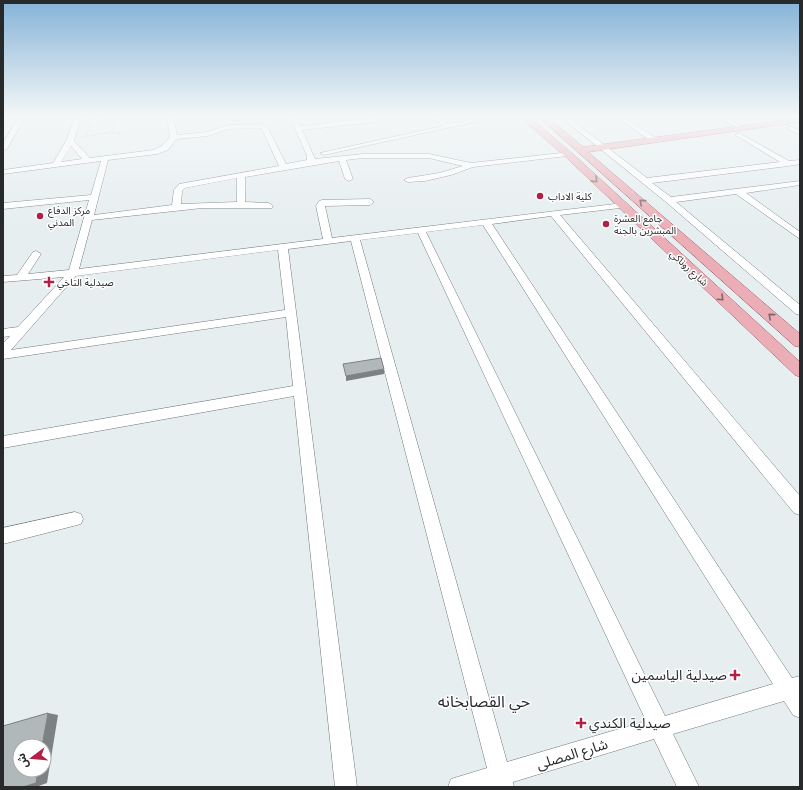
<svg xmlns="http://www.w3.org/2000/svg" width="803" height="790" viewBox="0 0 803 790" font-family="Montserrat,'Noto Sans Arabic',sans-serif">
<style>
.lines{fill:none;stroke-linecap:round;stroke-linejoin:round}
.minor-casing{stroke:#71787a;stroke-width:1}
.major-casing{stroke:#9e5c65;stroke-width:1}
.path{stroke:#acb2b4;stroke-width:1.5;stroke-dasharray:1 1.5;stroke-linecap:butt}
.minor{fill:#fff;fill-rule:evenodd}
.major{fill:#ebaeb6;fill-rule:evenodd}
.shaded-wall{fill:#7c8182}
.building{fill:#b1b8ba;stroke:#7c8182}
.oneway{stroke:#7f6569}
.poi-dot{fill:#b32045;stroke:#fff;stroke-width:1.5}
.labels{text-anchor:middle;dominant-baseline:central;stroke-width:3;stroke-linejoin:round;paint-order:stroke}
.far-poi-label{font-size:10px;fill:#27292a;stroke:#fff;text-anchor:start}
.far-street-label{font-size:10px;fill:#27292a;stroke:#fff}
.near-poi-label{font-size:14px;fill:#27292a;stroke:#fff;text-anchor:end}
.near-street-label{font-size:14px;fill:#27292a;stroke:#fff}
.near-neighbourhood-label{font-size:16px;fill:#27292a;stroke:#fff}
</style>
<rect width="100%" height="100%" fill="#e6eef0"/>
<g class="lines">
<g class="minor-casing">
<path id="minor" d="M19,117H25L7,149L3,151V143Z
M75,117H102L80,121L74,141L90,158L153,150L162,146L170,137L167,117H173L177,135L207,132L228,125L261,124L268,128L286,164L307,160V156L290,117H296L300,126L371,118L370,117H376L378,120L375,122L302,130L315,159L363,154H429L471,163L570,152L571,154L567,156L473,167L451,175L425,181L408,182L404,180L408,178L439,173L463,166L429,158H363L346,160L353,179L349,181L345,179L339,161L245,177V202L269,203L273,206L272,208H202L92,220L79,269L323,239L316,206L319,201L322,200L370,199L374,202L370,205L325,206L332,238L623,203V207L620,208L560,215L800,496V515L794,513L551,216L492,224L792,678L800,676V718L793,715L784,701L673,734L699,787H677L654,739L513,782L514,787H448L451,779L487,768L351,241L288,249L357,787H335L294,396L3,448V436L293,386L286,317L3,359V343L10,336L3,337V329L18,327L64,277L3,282V276L17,275L33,252L36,251L41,254L28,274L69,270L89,200L3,209V203L91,195L101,161L3,174V170L53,163L66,141ZM260,128L262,129L279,166L179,184L174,190L172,205L94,215L108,160L157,154L168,150L176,139L208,136L229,129ZM71,146L82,159L61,162ZM237,178V202L181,204L182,191L185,188ZM483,225L773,684L665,716L426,232ZM418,233L646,721L507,762L360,240ZM278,250L285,310L11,350L76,276Z
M429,117H437L450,124L485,117H497L324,155L320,153L443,126Z
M561,117H568L647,178L780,162L737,136L735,135L739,133L789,161L800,160V164L788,166L652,183L671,197L800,181V185L746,193L800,232V239L736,194L676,202L800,305V315L796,314L666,202Z
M617,117H624L659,140L652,142Z
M718,117H726L744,128L739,129Z
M788,127H792L800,130V135L788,129Z
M75,512L81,514L83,519L81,524L3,544V528Z"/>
</g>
<g class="major-casing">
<path id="major" d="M520,117H529L574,155L800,362V377L795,375L568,159Z
M539,117H548L583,147L800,118V122L588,152L800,334V347L795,346Z"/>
</g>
<path class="path" d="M114,123L123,119
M112,132L122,134
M86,135L89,126H91
M82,137L112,132L114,123L102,124"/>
<use href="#minor" class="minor"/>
<use href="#major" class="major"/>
</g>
<path class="shaded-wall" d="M384,369V374L346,381V376Z
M48,713L58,715L47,783L36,787H23L38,770H44V746H42Z"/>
<path class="building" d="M381,358L384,369L346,376L343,364Z
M48,713L42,746H20V770H38L36,783L23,787H3V726Z"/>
<defs><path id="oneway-chevron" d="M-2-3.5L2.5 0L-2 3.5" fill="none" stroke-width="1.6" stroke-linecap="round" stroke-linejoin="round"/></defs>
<g class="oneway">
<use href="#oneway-chevron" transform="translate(595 180) rotate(44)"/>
<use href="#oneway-chevron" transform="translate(642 202) rotate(-139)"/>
<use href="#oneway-chevron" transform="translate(721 298) rotate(43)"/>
<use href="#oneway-chevron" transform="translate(771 316) rotate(-139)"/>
</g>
<linearGradient id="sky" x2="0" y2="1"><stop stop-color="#85b3d7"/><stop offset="0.51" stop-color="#f4f7f8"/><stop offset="1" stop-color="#f4f7f8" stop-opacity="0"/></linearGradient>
<rect width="803" height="228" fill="url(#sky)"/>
<g class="poi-dot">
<circle cx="540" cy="196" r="4"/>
<circle cx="40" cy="216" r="4"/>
<circle cx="606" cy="224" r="4"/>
<path d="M47 276h4v4h4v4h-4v4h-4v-4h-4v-4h4z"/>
<path d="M733 669h4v4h4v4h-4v4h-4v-4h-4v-4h4z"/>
<path d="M579 717h4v4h4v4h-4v4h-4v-4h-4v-4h4z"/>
</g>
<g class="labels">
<g class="far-poi-label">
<text x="548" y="196">كلية الاداب</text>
<text x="48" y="210">مركز الدفاع<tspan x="48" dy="12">المدني</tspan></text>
<text x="614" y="218">جامع العشرة<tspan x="614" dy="12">المبشرين بالجنة</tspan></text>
<text x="57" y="282">صيدلية التاخي</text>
</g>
<g class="far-street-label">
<text transform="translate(689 268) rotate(43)">شارع روناكي</text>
</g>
<g class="near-poi-label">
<text x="727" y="675">صيدلية الياسمين</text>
<text x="589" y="723" text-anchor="start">صيدلية الكندي</text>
</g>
<g class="near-street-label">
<text transform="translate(572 754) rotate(-17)">شارع المصلى</text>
</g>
<g class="near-neighbourhood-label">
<text x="484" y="701">حي القصابخانه</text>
</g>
</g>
<rect width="803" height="790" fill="none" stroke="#27292a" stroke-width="8"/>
<g transform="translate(32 758) rotate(254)"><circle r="19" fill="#ffffff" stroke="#a9a9aa"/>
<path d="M0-3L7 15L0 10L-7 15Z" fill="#b32045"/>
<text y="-6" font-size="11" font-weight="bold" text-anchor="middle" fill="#27292a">ش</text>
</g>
</svg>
